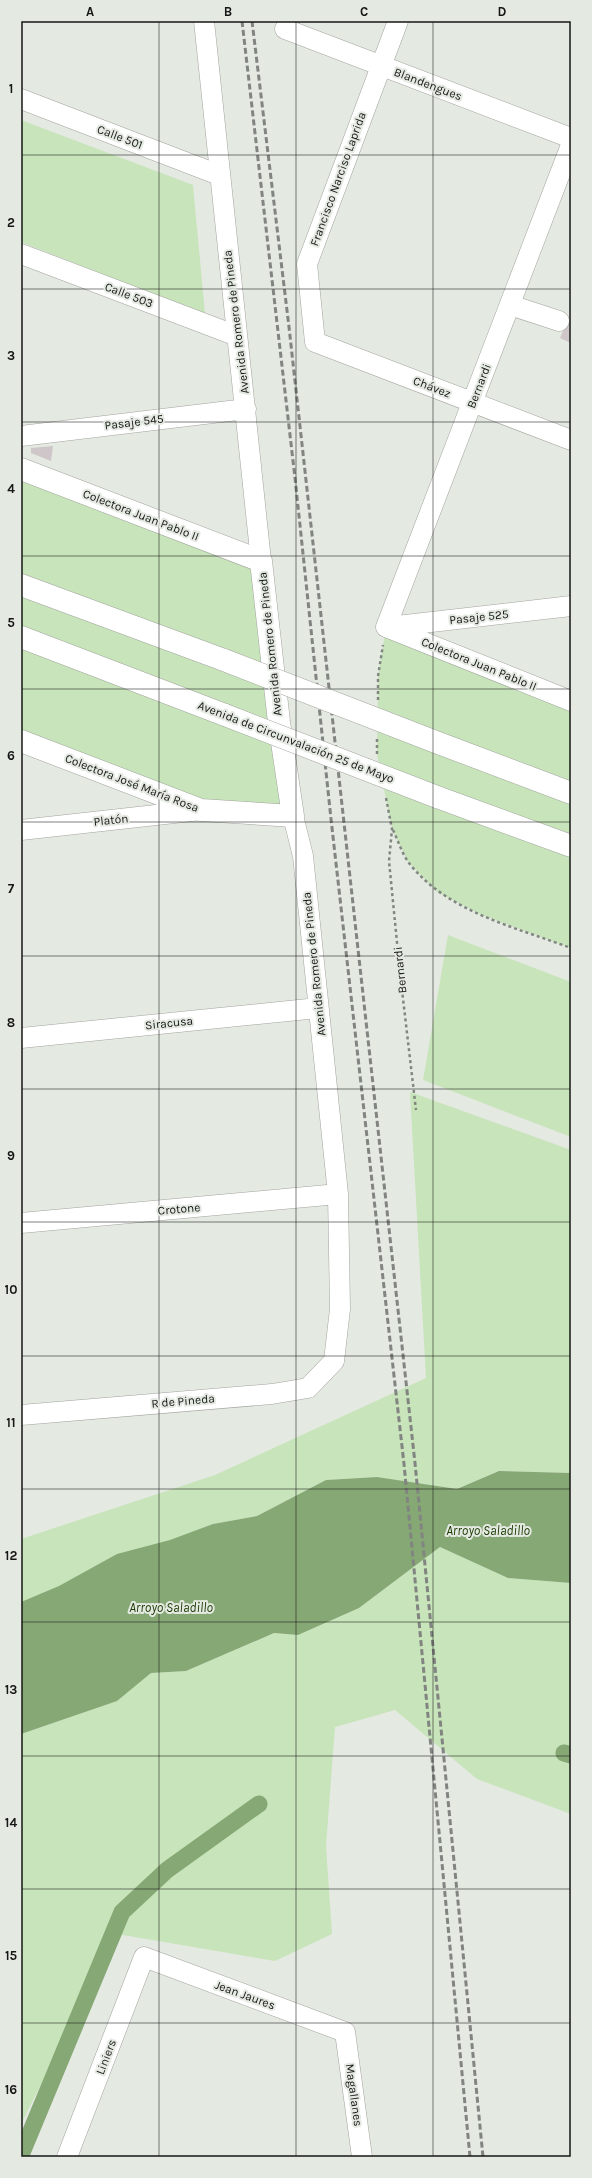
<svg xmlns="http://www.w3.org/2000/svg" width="592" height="2178" viewBox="0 0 592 2178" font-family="Karla,sans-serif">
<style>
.green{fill:#c8e4ba}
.water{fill:#86a875}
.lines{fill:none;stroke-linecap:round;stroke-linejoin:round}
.canal{stroke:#86a875;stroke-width:17}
.building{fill:#cfc6ca}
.minor-casing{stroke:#a1a59e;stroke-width:21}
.major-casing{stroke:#a1a59e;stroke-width:23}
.highway-casing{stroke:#a1a59e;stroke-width:23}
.path{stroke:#828681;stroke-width:2.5;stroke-dasharray:3 3;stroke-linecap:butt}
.minor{stroke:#fff;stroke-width:20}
.major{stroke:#fff;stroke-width:22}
.highway{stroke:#fff;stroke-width:22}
.rail{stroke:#818480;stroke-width:3;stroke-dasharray:6 3;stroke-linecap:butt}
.highway-bridge-casing{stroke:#a1a59e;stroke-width:23;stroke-linecap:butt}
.highway-bridge{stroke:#fff;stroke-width:22}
.grid{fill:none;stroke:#151715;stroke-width:1;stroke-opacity:0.55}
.labels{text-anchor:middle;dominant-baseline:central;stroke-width:4;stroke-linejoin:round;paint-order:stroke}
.street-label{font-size:12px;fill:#151715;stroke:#e4e9e2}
.water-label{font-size:13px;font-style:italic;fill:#1a3a01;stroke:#e4e9e2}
.neatline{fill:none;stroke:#151715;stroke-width:1.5}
.grid-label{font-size:13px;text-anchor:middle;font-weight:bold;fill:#151715}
</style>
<rect width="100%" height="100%" fill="#e4e9e2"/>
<path class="green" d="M21,120L193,185L205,314L21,242Z
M21,469L261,561L293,816L201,810L21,741Z
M386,627L571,701V948L482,915L437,892L408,862L392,829L377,754L378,676Z
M448,935L571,982V1137L423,1080Z
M410,1092L571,1150V1473L499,1471L457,1489L377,1477L326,1480L257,1516L213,1524L21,1602V1539L215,1475L426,1378Z
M440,1547L508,1578L571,1583V1814L477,1779L395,1710L335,1727L326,1846L332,1934L275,1961L117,1934L21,2124V1734L116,1701L151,1673L186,1671L274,1633L298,1635L359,1608Z"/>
<path class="water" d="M499,1471L571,1473V1583L508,1578L440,1547L359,1608L298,1635L274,1633L186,1671L151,1673L117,1701L21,1734V1602L59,1586L117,1554L170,1540L213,1524L257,1516L326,1480L377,1477L457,1489Z"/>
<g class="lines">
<path class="canal" d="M564,1753L571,1755
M21,2155L122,1912L167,1870L259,1804"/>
</g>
<path class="building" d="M567,321L571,322V343L560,338Z
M53,446L51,461L31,453V448Z"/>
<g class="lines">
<g class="minor-casing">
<path id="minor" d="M204,21L261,561
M398,21L307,264L315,342L571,440
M285,29L571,138
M21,99L219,175
M21,254L237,336
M510,305L559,321
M21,436L246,409
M386,627L571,145
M386,627L571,701
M388,627L571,606
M21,830L201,810
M21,1038L318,1008
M21,1223L338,1194
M21,1415L272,1394L308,1388L334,1361L340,1309L338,1194L303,856L293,816
M67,2157L144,1957L345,2032L362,2157"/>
</g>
<g class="major-casing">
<path id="major" d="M21,469L261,561L279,722L293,816L201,810L21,741"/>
</g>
<g class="highway-casing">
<path id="highway" d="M21,585L224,660
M21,637L225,715
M441,744L571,793
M437,797L571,846"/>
</g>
<path class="path" d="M378,700V676L383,645
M377,754V739
M386,798L392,829L389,861L400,973L416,1110
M393,830C398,840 402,854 409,863C447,912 515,927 571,948"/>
<use href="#minor" class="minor"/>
<use href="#major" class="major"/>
<use href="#highway" class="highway"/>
<path class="rail" d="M242,21L295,478L331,819L404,1464L470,2157
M252,21L289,327L415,1463L483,2157"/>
<g class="highway-bridge-casing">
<path id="highway-bridge" d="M224,660L441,744
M225,715L437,797"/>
</g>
<use href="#highway-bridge" class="highway-bridge"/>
</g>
<path class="grid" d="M159,21V2157M296,21V2157M433,21V2157M21,155H571M21,289H571M21,422H571M21,556H571M21,689H571M21,822H571M21,956H571M21,1089H571M21,1222H571M21,1356H571M21,1489H571M21,1622H571M21,1756H571M21,1889H571M21,2023H571"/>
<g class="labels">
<g class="street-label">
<text transform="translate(428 84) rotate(21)">Blandengues</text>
<text transform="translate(120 137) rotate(21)">Calle 501</text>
<text transform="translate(338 179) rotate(-70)">Francisco Narciso Laprida</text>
<text transform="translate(129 295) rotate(21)">Calle 503</text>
<text transform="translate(236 322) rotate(-97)">Avenida Romero de Pineda</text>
<text transform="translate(479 386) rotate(-69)">Bernardi</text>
<text transform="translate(432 387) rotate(21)">Chávez</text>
<text transform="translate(134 422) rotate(-7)">Pasaje 545</text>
<text transform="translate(141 515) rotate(21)">Colectora Juan Pablo II</text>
<text transform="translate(479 617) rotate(-6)">Pasaje 525</text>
<text transform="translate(270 644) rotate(-96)">Avenida Romero de Pineda</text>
<text transform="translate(479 664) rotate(22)">Colectora Juan Pablo II</text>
<text transform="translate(296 742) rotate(21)">Avenida de Circunvalación 25 de Mayo</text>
<text transform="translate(132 783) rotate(21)">Colectora José María Rosa</text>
<text transform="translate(111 820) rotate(-6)">Platón</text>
<text transform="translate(314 964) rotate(-96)">Avenida Romero de Pineda</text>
<text transform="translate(400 970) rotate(-96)">Bernardi</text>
<text transform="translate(169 1023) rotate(-6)">Siracusa</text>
<text transform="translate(179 1209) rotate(-5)">Crotone</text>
<text transform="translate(183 1401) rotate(-5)">R de Pineda</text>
<text transform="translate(245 1995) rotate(20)">Jean Jaures</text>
<text transform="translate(106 2057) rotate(-69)">Liniers</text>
<text transform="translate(354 2095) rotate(82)">Magallanes</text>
</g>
<g class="water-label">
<text x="488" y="1530">Arroyo Saladillo</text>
<text x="171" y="1607">Arroyo Saladillo</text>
</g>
</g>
<rect width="592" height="2178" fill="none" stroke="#e4e9e2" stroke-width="44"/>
<rect x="22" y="22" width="548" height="2134" class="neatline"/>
<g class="grid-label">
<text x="90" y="16">A</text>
<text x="228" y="16">B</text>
<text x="364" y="16">C</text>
<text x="502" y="16">D</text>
<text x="11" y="93">1</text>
<text x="11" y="227">2</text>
<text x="11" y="360">3</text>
<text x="11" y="493">4</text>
<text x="11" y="627">5</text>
<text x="11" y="760">6</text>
<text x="11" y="893">7</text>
<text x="11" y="1027">8</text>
<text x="11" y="1160">9</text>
<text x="11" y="1294">10</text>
<text x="11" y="1427">11</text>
<text x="11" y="1560">12</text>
<text x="11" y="1694">13</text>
<text x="11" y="1827">14</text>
<text x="11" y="1960">15</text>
<text x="11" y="2094">16</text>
</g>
</svg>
